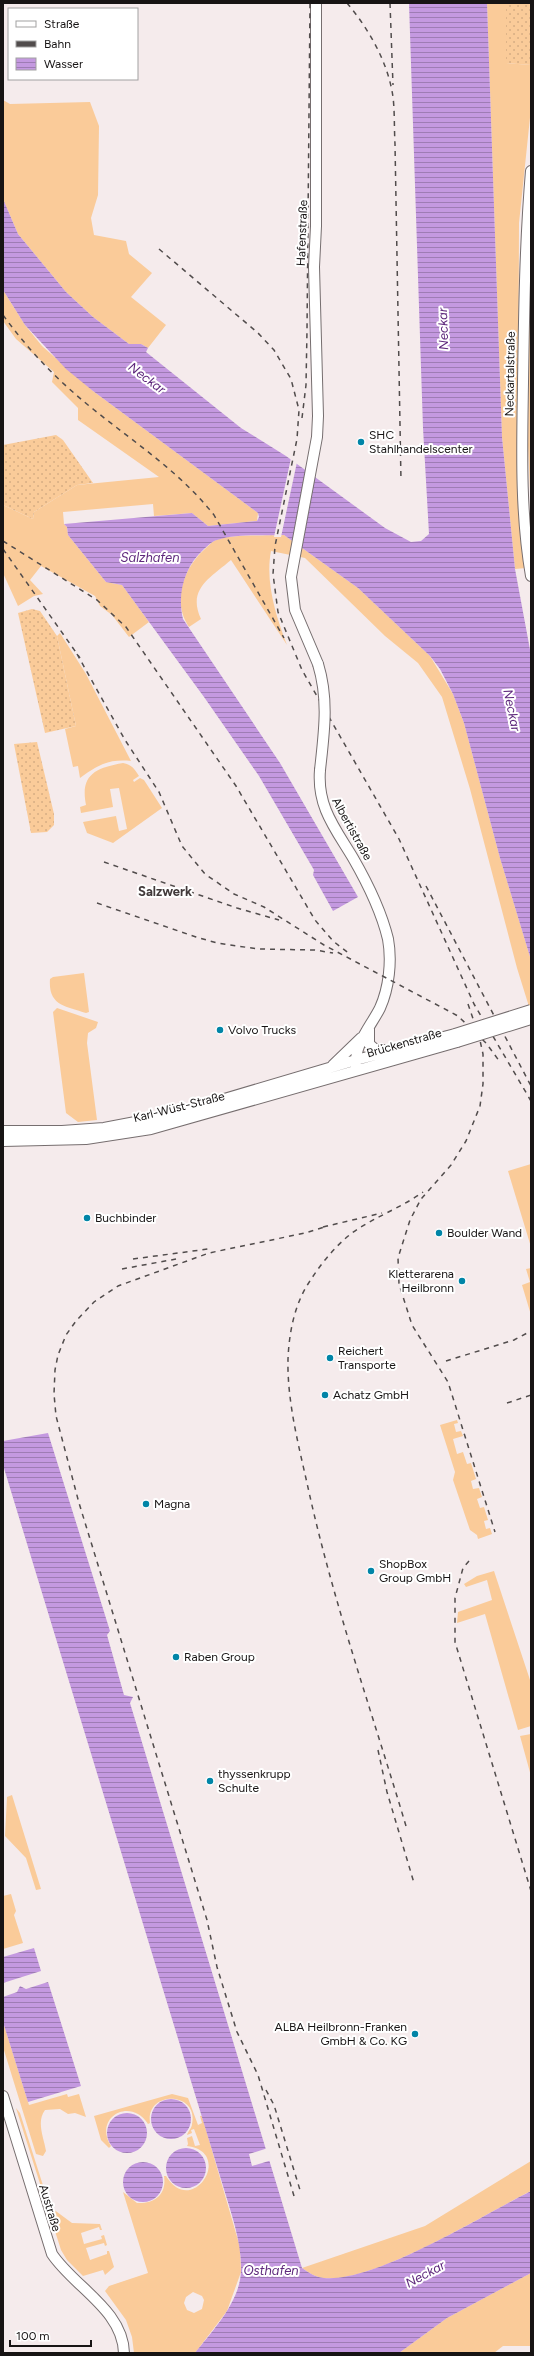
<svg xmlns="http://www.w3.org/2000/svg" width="534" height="2356" viewBox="0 0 534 2356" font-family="Figtree,sans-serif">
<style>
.grass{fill:#facb99;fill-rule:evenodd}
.garden{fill:url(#garden-dots)}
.water{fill:url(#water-rules)}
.pier{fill:#f5ebec}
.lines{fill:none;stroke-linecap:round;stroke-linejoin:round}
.major-casing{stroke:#766e6f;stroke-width:12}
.major{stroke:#fff;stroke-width:10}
.rail{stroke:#514c4c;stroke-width:1.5;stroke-dasharray:5 5;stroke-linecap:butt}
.major-bridge-casing{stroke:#766e6f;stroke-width:12;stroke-linecap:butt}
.major-bridge{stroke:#fff;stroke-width:10}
.poi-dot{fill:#0085a7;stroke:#fff;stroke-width:1.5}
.labels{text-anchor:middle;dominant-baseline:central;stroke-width:4;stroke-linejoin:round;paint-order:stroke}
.street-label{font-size:12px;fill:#171414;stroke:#fff}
.poi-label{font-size:12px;fill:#171414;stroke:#fff;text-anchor:start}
.water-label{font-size:13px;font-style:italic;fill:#5e287c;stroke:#fff}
.neighbourhood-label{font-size:13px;font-weight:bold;fill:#423a3b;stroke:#fff}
</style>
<defs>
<pattern id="garden-dots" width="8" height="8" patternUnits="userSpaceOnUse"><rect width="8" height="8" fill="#facb99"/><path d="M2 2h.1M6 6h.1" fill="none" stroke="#d6ad83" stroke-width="1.8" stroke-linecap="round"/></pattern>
<pattern id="water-rules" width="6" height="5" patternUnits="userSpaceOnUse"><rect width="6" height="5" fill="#c499e0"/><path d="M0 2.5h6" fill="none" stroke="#9e7cb4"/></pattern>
</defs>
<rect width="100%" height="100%" fill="#f5ebec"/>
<path class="grass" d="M487,3H506V63L531,65V108L519,223L518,473L526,568L515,569L502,437Z
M3,100L10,104L90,102L99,126L98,195L91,218L94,235L126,241L129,254L152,273L131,297L166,325L148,348L141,344H129L93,317L66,292L18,234L3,199Z
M3,290L25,325L42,346L93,391L258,513L257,521L208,526L192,513L154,516L153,504L63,512L64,524L67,527L68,535L106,582L122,585L149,622L129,637L112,615L100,606L95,596L41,566L30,580L43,594L34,596L18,606L3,573V505L33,519L34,512L77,485L159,477L78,420V408L52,382L54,372L16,339L3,321Z
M529,306L531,307V513L528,446Z
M284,535L358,588L430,656L453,694L464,723L500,858L531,960V1013L517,968L470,789L442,697L418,663L385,636L305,558L271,551C265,582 276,616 287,645L231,560C210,578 187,589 201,619L189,627C171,601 184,567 206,548C209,545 213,541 216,540C231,534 267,536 284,535Z
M60,633L86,674L131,761C108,759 98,765 80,778L78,766L73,767L65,729L76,726L57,636Z
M123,763C132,765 134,768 139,776L133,780L134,782L140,778L144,780L162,808L113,843L87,833L83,822L116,816L119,831L127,829L119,788L110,789L113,807L81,813L80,807L86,805C80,775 95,768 123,763Z
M84,973L89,1012L86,1013C66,1006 48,1006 50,979L53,977Z
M57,1008L98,1022L96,1028L88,1033L87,1043L97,1120L78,1122L66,1113L53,1012Z
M531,1164V1247L508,1171Z
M531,1268V1315L522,1285L530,1282L526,1269Z
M457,1420L458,1423L454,1424L456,1432L461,1431L463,1436L453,1439L457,1454L463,1452L467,1464L471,1463L476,1479L471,1481L473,1489L479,1488L482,1497L477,1499L480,1508L484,1507L488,1520L484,1521L486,1529L490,1528L492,1534L478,1539L477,1535L470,1530L453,1480L455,1472L440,1425Z
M494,1571L531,1683V1726L518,1730L485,1614L457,1623L458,1612L492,1600L487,1580L466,1587L464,1584L477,1576Z
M531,1734V1776L520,1736Z
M12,1795L41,1889L36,1890L26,1858L5,1836L7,1797Z
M11,1894L16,1911L14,1915L23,1943L3,1949V1896Z
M3,2022L29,2105L67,2094L68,2097L79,2094L86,2117L75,2113L68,2114L60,2109L45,2110C36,2122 44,2138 46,2151L43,2156L36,2154L3,2047Z
M172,2094L188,2098L198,2125L202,2123L200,2116H202L240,2247L241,2272L227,2311L195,2353H134L132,2337L126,2320L105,2291L109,2286L148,2273L123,2192L137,2203C154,2204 167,2195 164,2176H166C192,2219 235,2152 187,2146L188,2144L187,2138L192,2136L195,2146L200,2145L194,2129L191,2130L192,2133L187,2135C188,2131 192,2128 192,2124C199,2091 145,2090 150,2123L148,2124C130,2096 93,2118 111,2146L109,2148L101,2140L94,2116ZM193,2292L202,2296L204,2300L202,2309L194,2313L187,2310L184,2303L186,2297Z
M16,2108L20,2113L47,2198L53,2209L72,2223L100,2224L102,2230H100L99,2227L81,2233L84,2244L102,2239L101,2236L104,2235L107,2245L105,2246L104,2243L86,2248L90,2260L107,2254V2251H109L114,2267L105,2275L103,2270L83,2276L67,2260L61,2250Z
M531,2161V2191C482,2215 375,2283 324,2278C315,2277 309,2273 302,2268L425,2226Z
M531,2273V2346H503L494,2353H399L447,2318Z"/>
<path class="garden" d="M506,3H531V65L506,63Z
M56,435L63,440L93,483L77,485L34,512L33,519L3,505V445Z
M32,609L40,611L57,636L76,726L45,733L18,613Z
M37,742L54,814V825L47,832L31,833L14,744Z"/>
<path class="water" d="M409,3H487L502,437L515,569L531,655V960L500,858L464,723L453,694L440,669L430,656L358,588L284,535C263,536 237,533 217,540C212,541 208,546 204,549C184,567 177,594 183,619L280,763L358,897L333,911L313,875L314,870L259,776L204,697L122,585L106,582L68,535L67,527L64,524L192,513L208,526L257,521L259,517L258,513L93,391L66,369L25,325L3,290V199L18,234L66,292L93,317L129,344H141L148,348L146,352L241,428L286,456L385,528L411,542L421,541L429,534L423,428Z
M48,1433L110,1631L107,1635L124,1695L133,1697L130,1703L302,2268C309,2273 315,2277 324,2278C375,2283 483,2215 531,2191V2273L447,2318L399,2353H195C213,2330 240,2302 241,2271C242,2242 231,2213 223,2186L3,1465V1441Z
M34,1948L41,1971L3,1983V1957Z
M48,1982L81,2086L28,2102L3,2022V1997L17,1992L20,1986L26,1989Z
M151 2119a20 20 0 1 1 40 0a20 20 0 1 1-40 0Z
M107 2133a20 20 0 1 1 40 0a20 20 0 1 1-40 0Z
M166 2168a20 20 0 1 1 40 0a20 20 0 1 1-40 0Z
M123 2182a20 20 0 1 1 40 0a20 20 0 1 1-40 0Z"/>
<path class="pier" d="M291,458L297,462L281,537H274Z
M268,2148L272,2160L252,2166L249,2154Z"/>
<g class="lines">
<g class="major-casing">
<path id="major" d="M316,3V226L314,267L318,416L317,437L291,577L295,610L318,664
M531,171C525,242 524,312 523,383C522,448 520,512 531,576
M320,770C317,807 335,828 353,858C368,884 381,910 388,939C392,961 389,988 380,1008C371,1026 354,1044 356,1066
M369,1029V1044L376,1050H386
M333,1065L361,1038
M3,1131H62L104,1128L167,1116L356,1060L455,1034
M3,1141L86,1139L151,1129L457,1042
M3,2096L52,2254C74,2287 123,2310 124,2353"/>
</g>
<use href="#major" class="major"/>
<path class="rail" d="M347,3C368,28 386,59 392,91C395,105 394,128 395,144L401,481
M390,3L393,85
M159,249L258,333L274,350L291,379L299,410L297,439L275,546L273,574L278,612L302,670L399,839L474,1004L531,1101
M3,315C30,352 57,380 93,409C135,443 180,472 214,515L284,638
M302,418L306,385L307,330L310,3
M3,541L97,600L126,627L236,786L315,920L333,941L351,955
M3,549L80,658
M77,654L125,740L159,792L182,846L205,874L234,894L264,907L324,945L458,1016L486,1043L500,1062
M104,862L237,908L279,920
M426,886L531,1086
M97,903L196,937L217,943L258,949L315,950L333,953
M468,1004L479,1036L483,1054V1084L480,1106L466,1141L451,1165L421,1199L410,1220L398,1258L399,1284L412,1325L448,1382L495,1532
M323,1227L382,1213
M133,1259L208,1249
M122,1269L176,1259
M446,1361L514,1340L531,1331
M507,1403L531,1395
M469,1561L463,1568L455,1598V1642L531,1891
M378,1750L387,1792L414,1883
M406,1826C372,1712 332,1599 307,1483C298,1443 287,1400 288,1359C289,1334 294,1306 308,1284C320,1265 334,1247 352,1233C374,1217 401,1208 423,1192
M266,2090L274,2105L300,2190
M294,2196L258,2075L237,2032L217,1967L207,1920L79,1503L56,1416L54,1394L55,1370L58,1355L66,1335L76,1321L94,1302L118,1286L209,1253L305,1233L328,1226"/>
<g class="major-bridge-casing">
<path id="major-bridge" d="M318,664C329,700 324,733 320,770
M455,1034L531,1010
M457,1042L531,1019"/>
</g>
<use href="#major-bridge" class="major-bridge"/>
</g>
<g class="poi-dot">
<circle cx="361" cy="442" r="4"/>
<circle cx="220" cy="1030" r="4"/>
<circle cx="87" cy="1218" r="4"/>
<circle cx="439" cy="1233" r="4"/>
<circle cx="462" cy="1281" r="4"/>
<circle cx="330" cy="1358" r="4"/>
<circle cx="325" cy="1395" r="4"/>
<circle cx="146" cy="1504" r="4"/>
<circle cx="371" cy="1571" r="4"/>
<circle cx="176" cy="1657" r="4"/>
<circle cx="210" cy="1781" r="4"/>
<circle cx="415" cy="2034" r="4"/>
</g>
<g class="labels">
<g class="street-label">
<text transform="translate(302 233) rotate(-88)">Hafenstraße</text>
<text transform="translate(510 374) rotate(-89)">Neckartalstraße</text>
<text transform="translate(352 829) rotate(61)">Albertistraße</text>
<text transform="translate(404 1043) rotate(-16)">Brückenstraße</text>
<text transform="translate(179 1107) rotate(-14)">Karl-Wüst-Straße</text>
<text transform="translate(50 2208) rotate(73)">Austraße</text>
</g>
<g class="poi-label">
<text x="369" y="435">SHC<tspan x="369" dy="14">Stahlhandelscenter</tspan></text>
<text x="228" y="1030">Volvo Trucks</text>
<text x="95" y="1218">Buchbinder</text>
<text x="447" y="1233">Boulder Wand</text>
<text x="454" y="1274" text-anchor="end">Kletterarena<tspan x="454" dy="14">Heilbronn</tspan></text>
<text x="338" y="1351">Reichert<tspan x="338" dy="14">Transporte</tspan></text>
<text x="333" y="1395">Achatz GmbH</text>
<text x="154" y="1504">Magna</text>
<text x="379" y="1564">ShopBox<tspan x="379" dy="14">Group GmbH</tspan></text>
<text x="184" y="1657">Raben Group</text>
<text x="218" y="1774">thyssenkrupp<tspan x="218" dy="14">Schulte</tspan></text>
<text x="407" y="2027" text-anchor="end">ALBA Heilbronn-Franken<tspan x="407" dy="14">GmbH &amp; Co. KG</tspan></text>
</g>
<g class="water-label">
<text transform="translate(443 329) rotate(-92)">Neckar</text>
<text transform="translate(147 378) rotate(37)">Neckar</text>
<text x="150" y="557">Salzhafen</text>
<text transform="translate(512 710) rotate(78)">Neckar</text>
<text x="271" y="2270">Osthafen</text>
<text transform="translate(425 2274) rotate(-28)">Neckar</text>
</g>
<g class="neighbourhood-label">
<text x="165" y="891">Salzwerk</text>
</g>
</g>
<rect width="534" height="2356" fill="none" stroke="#171414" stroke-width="8"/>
<rect x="8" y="8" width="130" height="72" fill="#ffffff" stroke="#a2a1a1"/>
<rect x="16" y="21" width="20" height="6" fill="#ffffff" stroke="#a2a1a1"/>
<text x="44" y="28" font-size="12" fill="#171414">Straße</text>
<rect x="16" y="41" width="20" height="6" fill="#514c4c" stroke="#a2a1a1"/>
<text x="44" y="48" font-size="12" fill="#171414">Bahn</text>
<rect x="16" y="58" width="20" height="12" fill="url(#water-rules)" stroke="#a2a1a1"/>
<text x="44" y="68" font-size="12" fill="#171414">Wasser</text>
<path d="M10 2340v6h81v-6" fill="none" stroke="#171414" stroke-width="2"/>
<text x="16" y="2340" font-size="12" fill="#171414" stroke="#ffffff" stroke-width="3" paint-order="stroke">100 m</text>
</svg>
